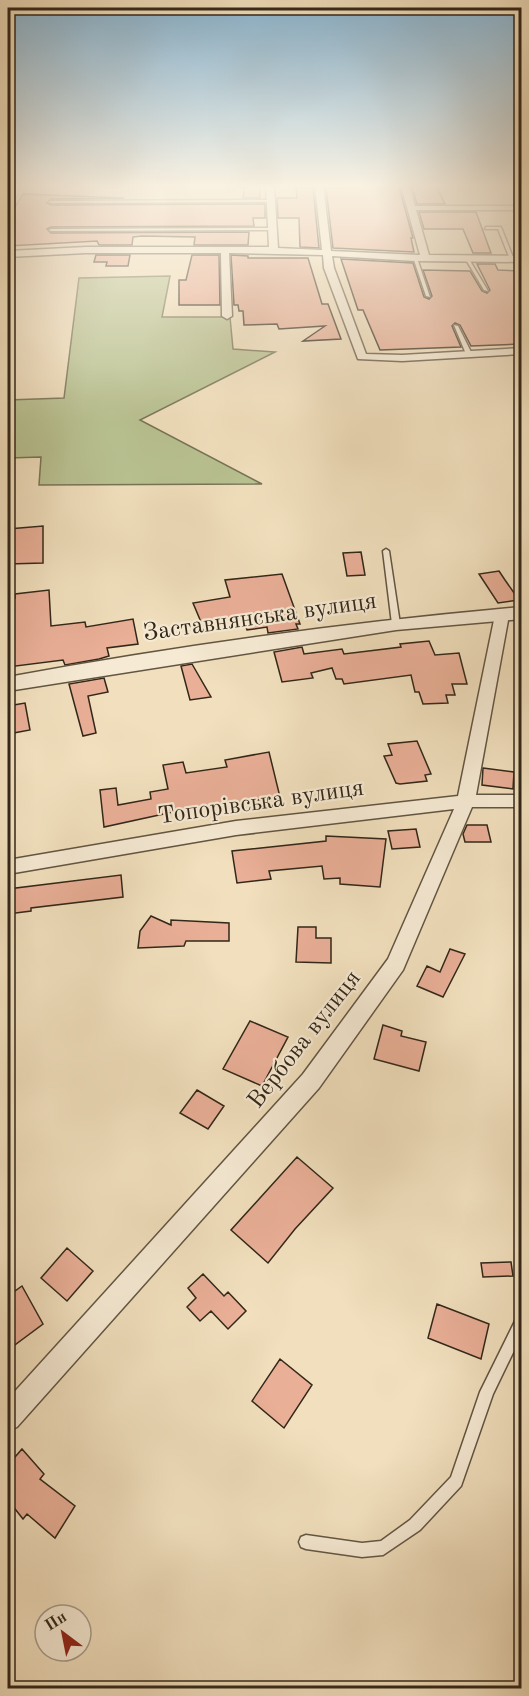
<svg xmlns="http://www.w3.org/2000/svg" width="529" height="1696" viewBox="0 0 529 1696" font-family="'Old Standard TT',serif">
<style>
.green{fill:#b9c292;stroke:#767456;stroke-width:1.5}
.building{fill:#e9af97;stroke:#322719;stroke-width:1.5}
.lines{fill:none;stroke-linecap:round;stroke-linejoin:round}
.service-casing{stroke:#625542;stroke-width:3}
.minor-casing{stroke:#625542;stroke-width:3}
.tertiary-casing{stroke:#625542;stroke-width:3}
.service{fill:#f6ead4;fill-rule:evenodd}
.minor{fill:#f6ead4;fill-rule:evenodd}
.tertiary{fill:#f6ead4;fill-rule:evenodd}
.labels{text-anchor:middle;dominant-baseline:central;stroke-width:4.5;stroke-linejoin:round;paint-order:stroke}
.street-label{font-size:24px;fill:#322719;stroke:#f6ead4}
</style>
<rect width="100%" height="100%" fill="#f1dfbd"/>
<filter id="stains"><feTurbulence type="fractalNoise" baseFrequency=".00333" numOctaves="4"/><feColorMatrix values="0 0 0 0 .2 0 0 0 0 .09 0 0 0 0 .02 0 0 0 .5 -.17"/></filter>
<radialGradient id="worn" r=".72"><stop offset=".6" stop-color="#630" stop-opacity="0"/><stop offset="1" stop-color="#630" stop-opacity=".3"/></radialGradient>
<path class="green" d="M170,276L162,317H230L233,349L275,352L140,420L262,484L39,485L41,457L8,458V400L64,398L79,278Z"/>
<path class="building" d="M245,185H260V198H243Z
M344,185L399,187L413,238H411L414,252L333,248L326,188H345Z
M436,185L445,204H417L412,187Z
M296,188H313L319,248L300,247L299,218H278L277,198H297Z
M23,194L124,198L51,199L47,203L51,205L265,204V218H253L254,226L51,227L47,229L51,233L249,232L248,245H194L195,237L142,236L133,237L132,245H99L97,241L8,246V218Z
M419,212H476L491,253H473L463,229H424Z
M96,255H130L128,266H106L107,262H94Z
M192,255H219L220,305H179V280H186Z
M231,255L248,256V258H308L322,304H328L341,339L303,341L325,326L279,329L277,324L244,325L243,311H239L238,305H234Z
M341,259L413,263L424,297L429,299L432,296L423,270L470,271L482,291L487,293L490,290L477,264H495L498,270L522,271V344L471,346L460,325L455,323L452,326L461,347L380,350L363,310H358Z
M43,526V563L8,564V529Z
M361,552L365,575L347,576L343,553Z
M499,571L505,580L519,600L498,603L479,574Z
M282,574L300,624H296L298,629L268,633L267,627L247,630L242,617L201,622L193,603L230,597L225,580Z
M49,590L51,626L85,622L86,627L133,619L138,644L107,648L109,656L99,659L65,665L63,660L8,667V599L15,598V594Z
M429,641L435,655L459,653L467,684H452L455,695H446L448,703L423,704L419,692H415L411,675L344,684L342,679H336L332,668L311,673L313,678L282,682L274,652L302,647L304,654L342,649L344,654L401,647L400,644Z
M192,664L211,697L190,700L181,666Z
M104,678L108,692L88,696L96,733L83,736L69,684Z
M25,703L30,730L8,734V706Z
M417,741L431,774L425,775L427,781L400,784L396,783L384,756L392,755L388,744Z
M269,752L280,797L182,810L104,827L100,790L116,788L118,805L151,799L150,792L168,789L163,765L183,762L186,773L227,767L225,760Z
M483,768L514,772L513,789L482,785Z
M467,825H487L491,842H465L463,834Z
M416,829L420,847L392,849L388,831Z
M326,836L386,839L380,887L340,884V878L324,879L322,866L269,871L271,879L237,883L232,851L326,841Z
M121,875L123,897L31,908V911L8,914V889Z
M151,916L171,925V920L229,923V941H186L184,946L138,948L140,931Z
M298,927H316V938H331V963L296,962Z
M450,949L465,954L443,997L417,986L427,966L440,972Z
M250,1021L288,1037L262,1086L223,1069Z
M383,1025L402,1031L401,1036L426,1042L419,1071L374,1059Z
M197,1090L224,1106L208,1129L180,1113Z
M297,1157L333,1188L295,1229L268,1263L231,1230Z
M67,1248L93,1271L67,1301L41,1278Z
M511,1262L513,1276L483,1277L481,1263Z
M203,1274L224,1296L228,1292L246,1311L228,1329L211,1311L200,1321L187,1307L196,1298L188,1288Z
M22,1286L43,1324L8,1350V1296Z
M437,1304L489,1324L481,1359L428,1338Z
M280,1359L312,1385L284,1428L252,1401Z
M22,1449L44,1474L40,1479L75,1506L55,1538L27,1514L23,1519L8,1500V1465Z"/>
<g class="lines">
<g class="service-casing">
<path id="service" d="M271,200L272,202L51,203L49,202L51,201Z
M486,227H501L514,260L510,259L498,229H485Z
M274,228L275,230L51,231L49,230L51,229Z
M413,257L417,258L430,297L426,296Z
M465,258L469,259L488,291L484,290Z
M454,325L458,326L472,354L471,355L466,354Z
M386,549L389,551L400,624L396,626L392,624L383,551Z
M522,1313V1334L493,1394L461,1486L420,1530L383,1555L362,1557L306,1549L301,1547L299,1542L301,1537L306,1535L362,1543L381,1541L410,1520L451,1477L480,1392L518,1315Z"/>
</g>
<g class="minor-casing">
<path id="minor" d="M12,185H20L12,209L8,211V199Z
M266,185H274L278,248L322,250L315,185H323L331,251L420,255L401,185H409L415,206H522V210H416L429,255L522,256V262L415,261L332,256L334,268L366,354L402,355L522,348V354L402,361L358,359L324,268L323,255L229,253L232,316L227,319L222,316L221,253H86L8,257V251L86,247H269Z
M502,611L509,615L476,795H522V807H472L403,970L319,1088L17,1427L8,1431V1399L303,1074L388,959L454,809L236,835L8,874V860L236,821L458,796L495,615Z"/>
</g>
<g class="tertiary-casing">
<path id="tertiary" d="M522,607V619L396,630L8,691V677C176,646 351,622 522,607Z"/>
</g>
<use href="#service" class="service"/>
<use href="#minor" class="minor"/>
<use href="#tertiary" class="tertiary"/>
</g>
<linearGradient id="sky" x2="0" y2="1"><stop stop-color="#89b7d5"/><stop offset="0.44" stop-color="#f9f1e1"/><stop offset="1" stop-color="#f9f1e1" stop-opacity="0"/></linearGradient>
<rect width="529" height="422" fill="url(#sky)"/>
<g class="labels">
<g class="street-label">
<text transform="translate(260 618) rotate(-8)">Заставнянська вулиця</text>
<text transform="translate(261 803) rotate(-8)">Топорівська вулиця</text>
<text transform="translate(305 1040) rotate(-52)">Вербова вулиця</text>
</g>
</g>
<rect width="529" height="1696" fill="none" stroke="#f1dfbd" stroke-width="30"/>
<rect x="9" y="9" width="511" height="1678" fill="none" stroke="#322719" stroke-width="3"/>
<rect x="15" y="15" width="499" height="1666" fill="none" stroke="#322719" stroke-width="1.5"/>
<g transform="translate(63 1633) rotate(328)"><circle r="28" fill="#f6ead4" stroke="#a89c89" stroke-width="1.5"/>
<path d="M0-4.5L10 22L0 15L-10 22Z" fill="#8f2418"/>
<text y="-9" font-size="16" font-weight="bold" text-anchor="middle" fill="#322719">Пн</text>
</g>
<rect width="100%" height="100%" filter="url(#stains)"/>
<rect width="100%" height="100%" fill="url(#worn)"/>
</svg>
